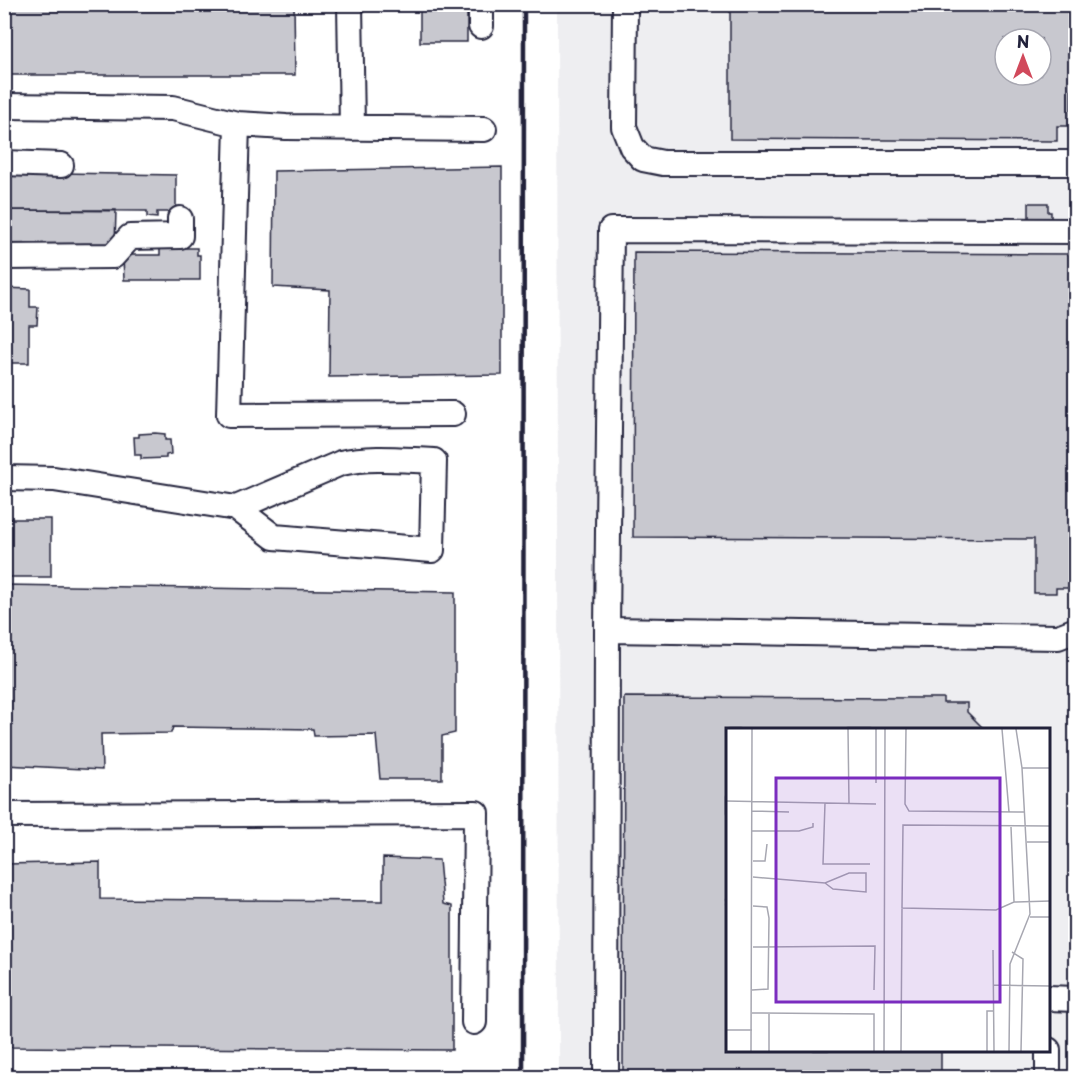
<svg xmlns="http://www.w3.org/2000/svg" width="1080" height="1082" viewBox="0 0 1080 1082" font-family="'Playpen Sans',sans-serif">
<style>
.built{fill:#eeeef1;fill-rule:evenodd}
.building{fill:#c8c8cf;stroke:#22223b;stroke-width:1.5;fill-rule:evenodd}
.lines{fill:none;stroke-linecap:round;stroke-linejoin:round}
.minor-casing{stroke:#22223b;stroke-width:28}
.minor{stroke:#fff;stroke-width:24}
.rail{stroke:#22223b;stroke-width:4.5}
.inset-road{fill:none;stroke:#a7a7b1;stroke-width:1.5}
.view{fill:#7b2cbf;fill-opacity:0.15;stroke:#7b2cbf;stroke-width:3}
.inset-edge{fill:none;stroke:#22223b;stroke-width:3}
</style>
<rect width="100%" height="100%" fill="#fff"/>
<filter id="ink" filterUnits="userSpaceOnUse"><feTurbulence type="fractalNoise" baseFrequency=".0167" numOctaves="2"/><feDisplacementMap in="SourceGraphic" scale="12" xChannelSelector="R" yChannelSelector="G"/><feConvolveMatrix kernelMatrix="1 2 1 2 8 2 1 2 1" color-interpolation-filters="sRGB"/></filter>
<g filter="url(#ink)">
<path class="built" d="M557,5H1075V1077H559ZM1005,39H1041V75H1005ZM728,730H1048V1050H728Z"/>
<path class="building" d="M4,4H294L295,75H4Z
M420,4H467V42H420Z
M730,4H1072L1071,126H1057V141L730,139ZM1005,39H1041V75H1005Z
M502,167V375L329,377L330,290L273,287L274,171Z
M4,172L176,175V212H157V218L147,217V211L4,210Z
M1029,203H1048V212H1051V219H1029Z
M4,210H116L115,245L4,249Z
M160,248H197V255H200V280H124L123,255H160Z
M634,252L1076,254V588H1056V593H1034V539L633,537Z
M4,288L30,289V307H38L37,325H29V363H4Z
M155,433L165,434V440H170L171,454L166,455V458L141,459V455H135L134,437H139V434Z
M4,519H51V577H4Z
M4,585L455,592V733L442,736V779H380L376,735L314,736L313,729L173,727L171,733L101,734L102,770L5,765Z
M624,697L943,698V703H967V712L985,730H728V1050H941V1078H623Z
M383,858L439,860L443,904L452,906V1050L4,1047L5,864L100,862V899L383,901Z"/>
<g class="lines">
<g class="minor-casing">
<path id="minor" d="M350,4L352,128
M625,4L624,127L632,147L643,159L663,163H1076
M481,26V4
M4,106L173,108L237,124L286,127L484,129
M237,124L229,415L453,414
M4,163L61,165
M1076,231L611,230L607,630L1058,637L1076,630
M4,257L113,256L130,237L180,236V219
M4,478L54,479L236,508L341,463C371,456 403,460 434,461L432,550L274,537L236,508
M4,815L476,813L474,1022
M1048,998L1076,999
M1048,1050V1078
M606,1078L607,630"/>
</g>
<use href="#minor" class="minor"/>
<path class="rail" d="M523,1078L524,4"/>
</g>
</g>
<g transform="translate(726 728)">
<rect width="324" height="324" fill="#fff"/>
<path class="inset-road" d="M122,1L123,76M180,1L179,76L183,83L299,84M276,1L283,84M296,40H324M150,55V1M0,73L150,76M99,75L97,136H144M26,83L63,84M324,98L177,97L176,180L270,182L288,174L324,173M285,99L288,174M26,103H73L87,99V95M301,114H324M27,133H39L41,116M27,149L99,155L123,145H140V164L107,161L99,155M304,189H324M27,219L149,218L148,262M267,222L268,323M286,224L297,231L295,323M267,257L324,258M26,262L42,261L43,190L41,179L27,178M26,285L148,286V323M43,285V323M0,302H26M25,323L26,1M158,323L159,1M175,323L176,180M261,323V283H268M283,323L284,236L304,186L296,40L290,1"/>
<path class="view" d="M50,50H274V274H50Z"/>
<rect width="324" height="324" class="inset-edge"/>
</g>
<rect width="1080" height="1082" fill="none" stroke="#fff" stroke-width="24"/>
<rect x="12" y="12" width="1056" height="1058" fill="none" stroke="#22223b" stroke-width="2" filter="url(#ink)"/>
<g transform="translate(1023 57)"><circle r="28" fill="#ffffff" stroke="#a7a7b1" stroke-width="1.5"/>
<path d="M0-4.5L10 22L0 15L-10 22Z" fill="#d1495b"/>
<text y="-9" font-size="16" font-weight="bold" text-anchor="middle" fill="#22223b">N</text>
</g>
</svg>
